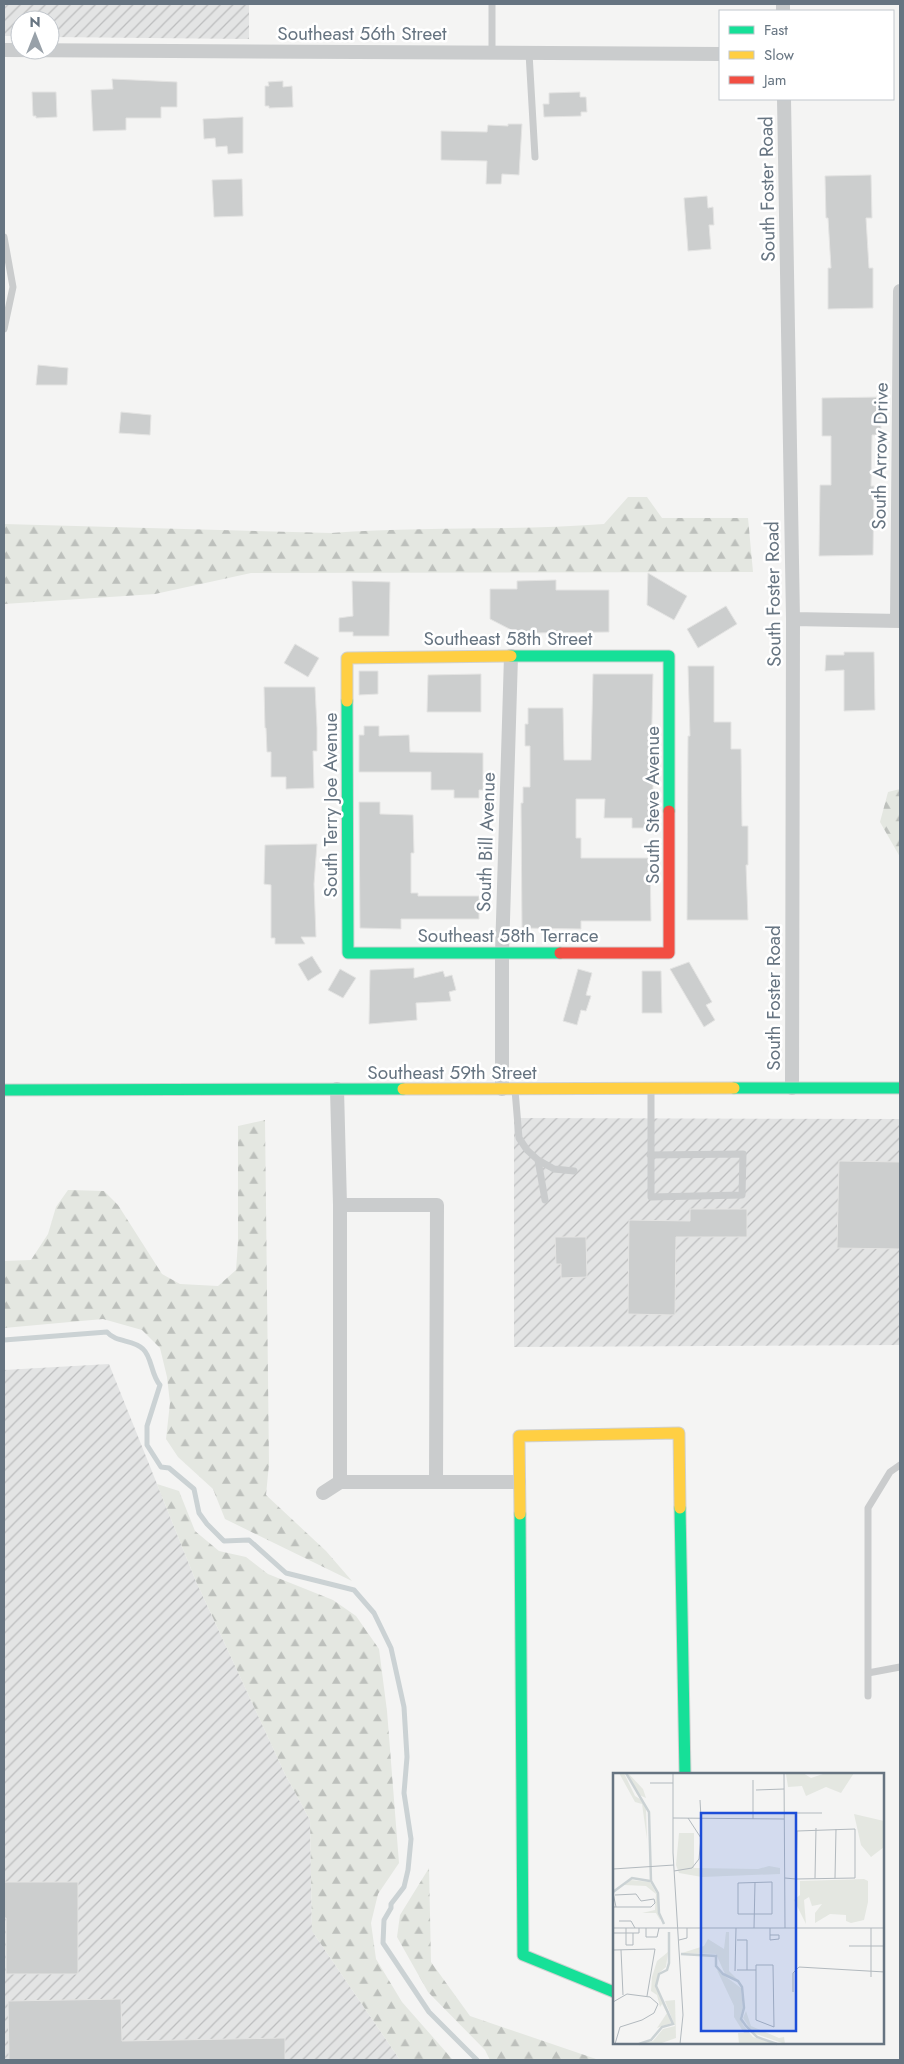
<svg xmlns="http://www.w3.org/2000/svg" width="904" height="2064" viewBox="0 0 904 2064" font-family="Jost,sans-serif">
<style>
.industrial{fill:url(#industrial-furrows)}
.forest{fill:url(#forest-firs)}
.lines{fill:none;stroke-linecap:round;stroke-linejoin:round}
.stream{stroke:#cbd2d4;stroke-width:5}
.building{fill:#cccece;stroke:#e4e4e3}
.fast-casing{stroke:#d0d1d1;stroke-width:13}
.slow-casing{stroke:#d0d1d1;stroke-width:13}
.jam-casing{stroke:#d0d1d1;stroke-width:13}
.lane{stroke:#cacccd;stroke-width:7}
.street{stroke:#cacccd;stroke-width:14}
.fast{stroke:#16e098;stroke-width:11}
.slow{stroke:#ffcf43;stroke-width:11}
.jam{stroke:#f24e42;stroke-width:11}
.labels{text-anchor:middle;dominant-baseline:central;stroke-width:5;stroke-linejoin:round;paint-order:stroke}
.street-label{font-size:19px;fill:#667481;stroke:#fff}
.inset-river{fill:none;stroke:#cbd2d4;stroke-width:2.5}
.inset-road{fill:none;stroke:#b2b9be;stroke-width:1}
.view{fill:#1d4ed8;fill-opacity:0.15;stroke:#1d4ed8;stroke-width:2.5}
.inset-edge{fill:none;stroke:#667481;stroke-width:2.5}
</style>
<defs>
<pattern id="industrial-furrows" width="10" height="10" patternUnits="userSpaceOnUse" patternTransform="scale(1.25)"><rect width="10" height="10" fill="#e3e4e4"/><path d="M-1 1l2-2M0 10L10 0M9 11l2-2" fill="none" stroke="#bcbdbe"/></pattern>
<pattern id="forest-firs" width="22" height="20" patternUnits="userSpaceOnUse" patternTransform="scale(1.25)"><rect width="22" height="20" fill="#e4e7e1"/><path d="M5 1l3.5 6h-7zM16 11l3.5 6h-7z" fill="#bdc0bc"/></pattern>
</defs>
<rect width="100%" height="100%" fill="#f4f4f3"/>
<path class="industrial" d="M4,4H249V39L50,37V20H20V36H4Z
M514,1118L900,1119V1345L514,1347Z
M109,1364L195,1579L285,1774L310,1820L312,1931L400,2060H4V1370Z"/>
<path class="forest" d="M628,497H647L662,518H748L753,572L251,573L155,594L4,604V524L331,533C422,526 513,531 604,524Z
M900,789V857L880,822L888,792Z
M265,1120L269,1464L266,1495L326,1551L352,1581L225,1519L213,1489L178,1457L166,1439L170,1403L167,1377L160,1348L142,1330L103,1319L4,1328V1261L31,1260L48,1234L56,1207L68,1190L104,1191L118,1205L162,1274L180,1284L218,1286L236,1270L238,1242V1126Z
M157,1484L179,1491L195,1531L219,1551L246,1557L268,1574L333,1600L356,1616L379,1649L387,1711L399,1863L378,1894L371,1923L376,1959L402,2002L453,2060H400L312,1931L310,1820L285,1774L195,1579Z
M429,1868L431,1962L470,2016L599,2060H490L485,2050L428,1992L397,1937L400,1915Z"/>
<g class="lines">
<path class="stream" d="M4,1340L107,1332C116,1343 133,1339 143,1349C152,1357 151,1375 160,1385L147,1426V1445L161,1467L169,1468L194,1489L199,1513L207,1524L224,1541L249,1540L286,1573L354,1590L374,1613L391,1648L404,1707L407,1757L404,1793L411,1839L408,1870L404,1887L391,1904V1908L384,1920L383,1943L429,2012L477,2060"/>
</g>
<path class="building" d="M112,79L177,82V107H161V118H126V130L93,131L91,90L113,89Z
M283,81V87L292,86L293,107L269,108V106H265V86H269L268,82Z
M32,92H56L57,117L36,118V116H33Z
M580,92V97H586L587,112H581V116L544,117L543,104H549V93Z
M243,117V153L228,154L227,146L216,147L215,138L204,139L203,119Z
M508,124H522L519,175L502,174L501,184H486L487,161L441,160V131L487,132L488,125L508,126Z
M871,175L872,218H866L869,268H873V308L828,309V268H831L828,218H826L825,176Z
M242,179L243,216L214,217L212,180Z
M707,196L708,208L713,207L714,225H709L711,249L688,251L684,198Z
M38,365L68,368L67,385H36Z
M881,397V435H872L871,486H874L873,555L819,556L820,485H831V436H822V398Z
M121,412L151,415L150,435L119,433Z
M648,573L687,596L674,620L647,605Z
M556,580V590H609V632L530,633L521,635L490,619V589H517V581Z
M352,581L390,582L389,636H353V632H339V618L353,616Z
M726,606L737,624L698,648L687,629Z
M295,644L319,658L308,677L284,663Z
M844,652H874L875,710L844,711V670L825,671L826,655H844Z
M688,666H714V722H731V749H741L742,826H748V865H746L748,920H687L688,736H690Z
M359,671H378V694L359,695Z
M481,674V712H427L428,675Z
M593,674H653L651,766H653V791H650V818H648V828H632V818H604L605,799H576V838H581V858H650L651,921H581V929L522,928L521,803H523V787H530V746H525V724H528V708H563L564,760H591Z
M264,687H315L317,728V751H313L314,788L286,789V777H271V752H267L266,728H265Z
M364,726H379V736L409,735L410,752L483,753V790H479V798H454V790H431V772H359V735H364Z
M359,802H380V814L413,815L414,853H411V893H418V896H479V919H401V929L360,928Z
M317,844L314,884L316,937H301L305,944H275V938H271V885L264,884L265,845Z
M312,956L322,972L308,981L298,964Z
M689,962L712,1002L706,1005L715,1020L704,1027L670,969Z
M414,968V978L443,971L445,977L452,975L456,990L449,992L451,1001L416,1003L417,1020L369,1024L370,970Z
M340,969L356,978L343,998L328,990Z
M578,969L592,973L586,995L591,996L586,1011L581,1010L577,1025L563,1021Z
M642,971H661L662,1013H642Z
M839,1161L900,1162V1249L837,1248Z
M690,1209H747V1237H676L675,1315L628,1314L629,1220L690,1221Z
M555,1237H586L587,1277L561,1278V1264H556Z
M4,1882H78V1974H6V1918H4Z
M121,1999L122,2041L285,2038V2060H9L8,2001Z"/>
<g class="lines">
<g class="fast-casing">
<path id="fast" d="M511,656H669V811
M347,701L348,953H560
M734,1088H900
M4,1090L403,1089
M680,1508L685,1774
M520,1514L523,1955L614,1992"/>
</g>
<g class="slow-casing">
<path id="slow" d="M347,701V658L511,656
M403,1089L734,1088
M520,1514L519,1436L679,1433L680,1508"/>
</g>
<g class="jam-casing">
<path id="jam" d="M560,953H669V811"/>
</g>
<path class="lane" d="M492,4V53
M529,53L535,157
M4,237L13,287L4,329
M515,1090L519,1138L527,1150L538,1160L554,1169L574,1171
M650,1155L743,1154L742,1195L651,1197V1089
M538,1160L545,1200
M868,1673L900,1667
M868,1696V1508L890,1472L900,1465"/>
<path class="street" d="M783,4V11
M4,50L720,54
M784,99L793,619L792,1088
M793,619L900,621
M897,621L900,291
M502,1089V953L511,656
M340,1205H437L436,1482
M340,1482H519
M323,1493L340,1482V1205L337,1089"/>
<use href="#fast" class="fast"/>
<use href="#slow" class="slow"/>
<use href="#jam" class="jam"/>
</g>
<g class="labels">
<g class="street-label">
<text x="362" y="33">Southeast 56th Street</text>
<text transform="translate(767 189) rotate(-91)">South Foster Road</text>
<text transform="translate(880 456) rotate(-89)">South Arrow Drive</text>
<text transform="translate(773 594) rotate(-91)">South Foster Road</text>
<text x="508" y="638">Southeast 58th Street</text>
<text transform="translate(330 805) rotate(-90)">South Terry Joe Avenue</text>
<text transform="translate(652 805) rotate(-90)">South Steve Avenue</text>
<text transform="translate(486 842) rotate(-88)">South Bill Avenue</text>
<text x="508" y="935">Southeast 58th Terrace</text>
<text transform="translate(773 998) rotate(-90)">South Foster Road</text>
<text x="452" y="1072">Southeast 59th Street</text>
</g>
</g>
<g transform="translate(613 1773)">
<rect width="271" height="271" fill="#f4f4f3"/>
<path d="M6,0H11L22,23L30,28L33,36L34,66L29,31L22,29ZM15,0L30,16L33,25L24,21ZM190,0L198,5L213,0H241L228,20L213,14L193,23L189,13L175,14L173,1ZM241,41L271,48V74L258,84L248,72ZM66,60H81V95L145,96L156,93L167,95V101L89,104L66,100L63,92ZM251,106L255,108V129L251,147L238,150L233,148V142L217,141L202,150V140L209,131L199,133L196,124L191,127L193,151L181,127L187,122V108ZM17,107L37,109L45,123L47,147L43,140H29L42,137L43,121L33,113L11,112ZM113,159H116V198L125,207L112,201L103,181L69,180L91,173L95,166L111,176ZM55,179L53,194L46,200L43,215L56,239L58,250L44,255L54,240L49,231L47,234L44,222L38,218L39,204L44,188ZM104,197L128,215L130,237L127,244L130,252L140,264L162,271H126L125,260H131L121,244V233ZM62,227L63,265L46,271H27L40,268L50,256L62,253L52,228ZM133,238L138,253L166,265L171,264L172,271L140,260L130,245Z" fill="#e4e7e1"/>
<path class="inset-river" d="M13,0L36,39L38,108L45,120L46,140L51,151M0,119L19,105L37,108M68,181L103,183V193L110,201L125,208L129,214L131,235L128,246L133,253L144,264L164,271M26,271L38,267L49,254L60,251L43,213L46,201L54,197L56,190V159"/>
<path class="inset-road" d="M60,0V80L70,242L67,271M171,0L172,155M140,7V46M37,10H60M143,17L171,16M87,27L88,45M171,40H209M60,45L171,46M0,96L61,92M61,98L79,95L86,86L88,65L75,45M172,105L183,106L242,105V56L184,58L183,106M202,105L203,55M222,105L223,56M159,109V141H125V110ZM0,120L3,134H0M2,122L23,121L28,128L41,126L42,130L38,134H3M6,148H18L22,155M0,155H272M33,155V164H44L46,155M141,155L142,109M258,155V204M0,160H13V155M20,160V172H13V160H26V155M157,162H166V166L157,167V155M66,167L74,165V155M124,167H134V197M236,173H272M0,177L42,176L34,223M8,177L10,222M143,192H160L161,254L143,247ZM124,197H143M122,198L123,155M180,219V200L186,194L272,199M0,229L14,221L37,224L45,231L41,240L29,247L7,254L2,271"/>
<path class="view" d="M88,40H183V258H88Z"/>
<rect width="271" height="271" class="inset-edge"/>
</g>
<rect width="904" height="2064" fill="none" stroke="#667481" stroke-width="10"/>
<rect x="719" y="10" width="175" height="90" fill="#ffffff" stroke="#c2c7cd"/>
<rect x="729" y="26" width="25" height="8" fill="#16e098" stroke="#c2c7cd"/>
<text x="764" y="35" font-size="15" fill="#667481">Fast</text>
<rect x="729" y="51" width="25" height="8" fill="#ffcf43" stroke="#c2c7cd"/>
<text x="764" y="60" font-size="15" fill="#667481">Slow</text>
<rect x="729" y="76" width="25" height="8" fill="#f24e42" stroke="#c2c7cd"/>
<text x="764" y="85" font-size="15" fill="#667481">Jam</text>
<g transform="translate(35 35)"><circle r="24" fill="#ffffff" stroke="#c2c7cd"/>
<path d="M0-4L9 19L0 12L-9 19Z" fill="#98a1a9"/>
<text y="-8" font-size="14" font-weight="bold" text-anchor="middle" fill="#667481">N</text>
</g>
</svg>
